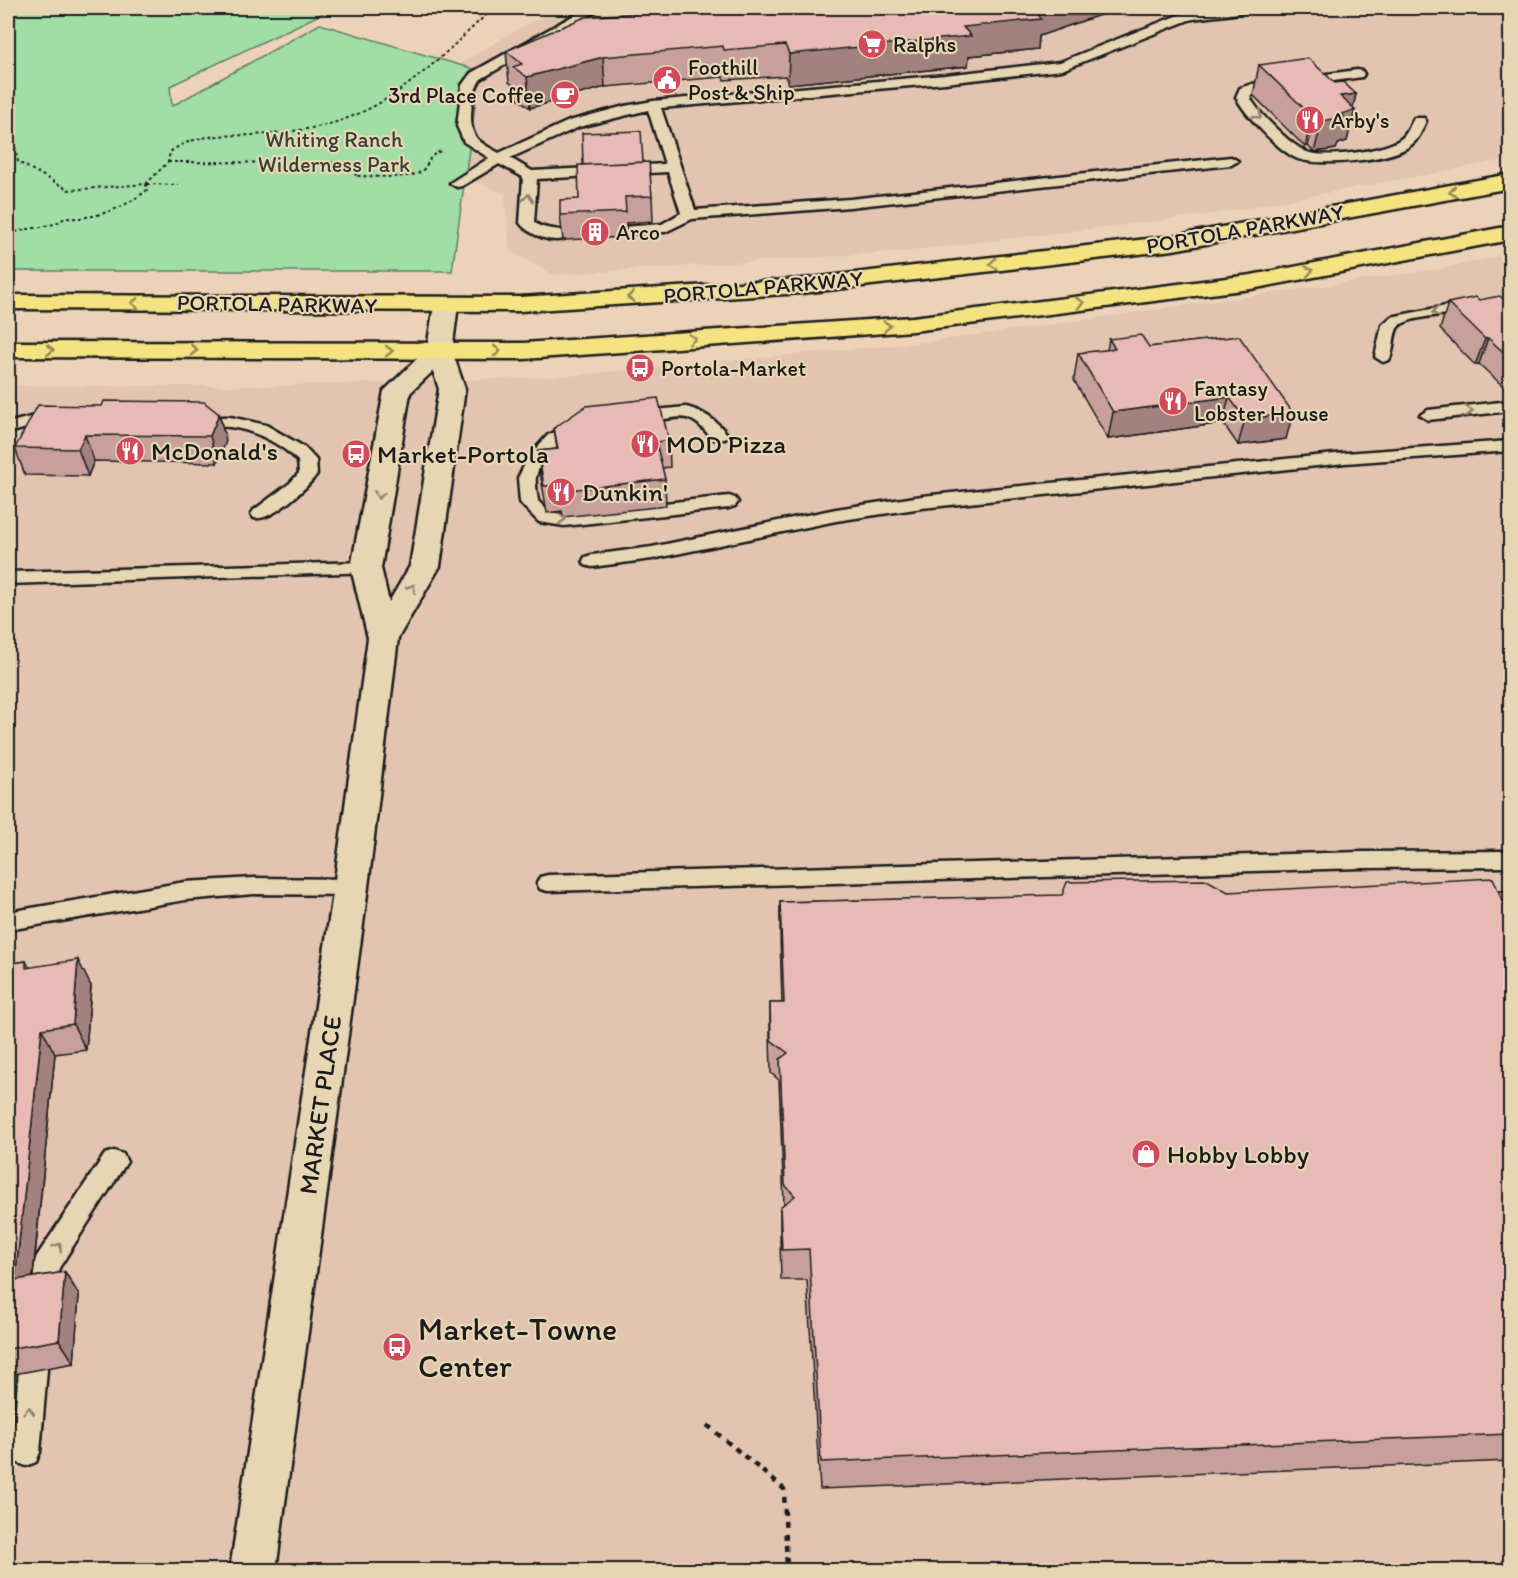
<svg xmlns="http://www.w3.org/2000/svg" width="1518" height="1578" viewBox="0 0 1518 1578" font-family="Itim,sans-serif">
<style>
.built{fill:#e2c4b1}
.green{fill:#a0dea6;stroke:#5e7d61;stroke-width:1.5}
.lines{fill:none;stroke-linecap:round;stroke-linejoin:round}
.lane-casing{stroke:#1c1c1c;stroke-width:5}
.secondary-casing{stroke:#1c1c1c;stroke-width:5}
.primary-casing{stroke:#1c1c1c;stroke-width:5}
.path-far1{stroke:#1c1c1c;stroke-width:2;stroke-dasharray:3 3;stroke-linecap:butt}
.path{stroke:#1c1c1c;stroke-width:4.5;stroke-dasharray:6 6;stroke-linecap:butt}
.lane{fill:#e7d6b3;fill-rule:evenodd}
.secondary{fill:#e7d6b3;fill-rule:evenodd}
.primary{fill:#f5e382;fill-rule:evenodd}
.wall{fill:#c7a09c;stroke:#1c1c1c;stroke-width:1.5}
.shaded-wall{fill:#a2827f;stroke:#1c1c1c;stroke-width:1.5}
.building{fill:#e7bab5;stroke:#1c1c1c;stroke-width:1.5}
.oneway{stroke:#8c826f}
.oneway2{stroke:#938954}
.labels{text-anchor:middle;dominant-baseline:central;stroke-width:4.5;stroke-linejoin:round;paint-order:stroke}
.far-poi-label{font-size:22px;fill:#1c1c1c;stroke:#e7d6b3;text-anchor:start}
.far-park-label{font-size:22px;fill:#364338;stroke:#e7d6b3}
.far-street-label{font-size:22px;fill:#1c1c1c;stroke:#e7d6b3}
.poi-label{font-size:26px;fill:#1c1c1c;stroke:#e7d6b3;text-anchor:start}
.street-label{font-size:26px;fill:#1c1c1c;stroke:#e7d6b3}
.near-poi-label{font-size:32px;fill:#1c1c1c;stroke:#e7d6b3;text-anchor:start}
</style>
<rect width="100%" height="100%" fill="#ecd2b8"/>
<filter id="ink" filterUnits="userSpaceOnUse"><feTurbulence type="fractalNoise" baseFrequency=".0167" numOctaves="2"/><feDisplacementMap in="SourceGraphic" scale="12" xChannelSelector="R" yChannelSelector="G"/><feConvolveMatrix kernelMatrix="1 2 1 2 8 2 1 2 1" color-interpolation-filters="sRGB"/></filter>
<g filter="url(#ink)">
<path class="built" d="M561,8H1510V159L1213,214L907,251L554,275L510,251L505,194L419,158L437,77L527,24Z
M1510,254V1570H8V386H274L554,377L928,342L1440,269Z"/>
<path class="green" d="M8,8H334L170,86L172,106L320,24L480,71L452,271H8Z"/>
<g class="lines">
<g class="lane-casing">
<path id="lane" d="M587,8H601L481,79C472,90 467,123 475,136C480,144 491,148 499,153L569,121L625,106L653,101L945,75L1060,62L1181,14L1212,8H1251C1242,16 1204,16 1189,20L1062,70L945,83L661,108L695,210L850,199L1231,157L1238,161L1231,165L850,207L692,219L665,232L627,234L620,230L622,227L662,224L681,213L668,172L537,179L534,222C545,232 561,226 570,235C558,247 529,235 520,223L523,177L499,164L462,186L457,187L450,183L489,158L464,142L457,126L462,85L471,73ZM648,110L665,164L532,171L510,158L579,127Z
M1357,70L1362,71L1364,74L1362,77L1255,92L1250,97C1257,112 1291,146 1307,152C1325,159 1387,151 1402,138C1408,133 1410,125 1414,118H1424L1426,121C1422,130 1419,139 1411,145C1393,160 1321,167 1298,159C1280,152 1245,115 1236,97L1240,88L1252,84Z
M1456,304C1475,304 1494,306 1510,317V329C1500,327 1492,318 1481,315C1468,311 1409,316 1399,326C1392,333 1395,351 1389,360L1383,362L1375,357L1382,325L1391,317Z
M1510,401V411L1428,420L1420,415L1428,410Z
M686,407C703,411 717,421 728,435L725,439H713C705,431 698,421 687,418C672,414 636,429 627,417L635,412Z
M38,415L63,416L65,420L63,424L38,425L8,433V423Z
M193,417H230L266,425L304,447L316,460L317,474C307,488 271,522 254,518L251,514L254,510L290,483L299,473L298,461C282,444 254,430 230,427C216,425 201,429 187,426L185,422L187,418Z
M581,421L587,422L589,426L587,430C566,440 542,452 536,477C535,484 537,493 538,501L550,513L564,514L729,496L735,498L738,502L735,506L729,508L564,526L539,522L523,506L520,502L518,478L529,456L548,435Z
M1510,441V451L1345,463L922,508L836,521L652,559L592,567L585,565L583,561L585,557L592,555L652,547L836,509L922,496L1345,453Z
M366,562L373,564L375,568L373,572L8,584V572Z
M1510,851V867L1362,868L548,891L540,889L537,883L540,877L548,875L1362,852Z
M254,878L351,879L359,881L362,887L359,893L351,895L254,894L185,900L8,930V912L185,882Z
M114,1151L123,1154L127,1162L59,1268L54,1301L50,1310L41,1313L32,1310C25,1295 30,1271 37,1256L105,1154Z
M33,1357L43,1361L47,1370L40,1452L36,1462L26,1466L16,1462L12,1452L19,1370L23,1361Z"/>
</g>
<g class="secondary-casing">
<path id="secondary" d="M446,298L455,300L458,305L452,351L465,389L440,566L398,638L368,887L276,1570H230L334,887L368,638L351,568L384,391L427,349L434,305L437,300ZM433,371L439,389L410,566L389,602L381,568L410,393Z"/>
</g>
<g class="primary-casing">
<path id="primary" d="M1510,174V188L1173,250L802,293L520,311L8,309V295L520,297L802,279L1173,236Z
M1510,226V240L1251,289L913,331L524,359L8,357V342L524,343L913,317L1251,275Z"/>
</g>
<path class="path-far1" d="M8,112L18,162L69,190L146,184L147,190C125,208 94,220 65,218C49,230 26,226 8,235
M168,162L361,163L355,176C369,176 412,180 422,171C431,162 426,157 441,151
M146,184L168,162L170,152C196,133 223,136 253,135C275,134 296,131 317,127C391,111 434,63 487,14L488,8
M147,184L178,185"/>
<path class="path" d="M707,1425L784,1489L787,1570"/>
<use href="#lane" class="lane"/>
<use href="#secondary" class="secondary"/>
<use href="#primary" class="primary"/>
</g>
<path class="wall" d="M695,8H1120L1039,36L1038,49L969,56L968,66L788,84L785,76L724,80L723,77L605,87L530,108L517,98L515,87L509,82L506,51Z
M1259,65L1335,83L1356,94L1353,108L1347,141L1338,144L1336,149L1314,152L1308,146L1305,147L1253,95Z
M643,162L652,196L653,221L626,223L627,237L563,240L560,215L579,199Z
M1479,300L1510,305V387L1505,388L1479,364L1475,365L1440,329L1448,303Z
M1239,336L1286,439L1238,445L1223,423L1108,439L1074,380L1078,353L1107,350L1109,339L1149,347Z
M102,406L219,414L226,441L217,463L94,461L88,476L25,475L15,448Z
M554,428L669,440L670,467L662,468L665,479L666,506L563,517L562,511L547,513L541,478L538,451L557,449Z
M1510,891V1461L820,1489L807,1280H781L780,1238V1207L784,1204L779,1080L771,1073L770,1036V1003H782L780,936V902L1228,892Z
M26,961L29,967L91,986L86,1050L55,1054L33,1277L65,1272L79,1295L74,1363L8,1375V964Z"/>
<path class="shaded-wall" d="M1057,8H1120L1039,36L1038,49L969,56L968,66L788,84L789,54L1035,15Z
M603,57L605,87L530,108L527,77Z
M1356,94L1352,111L1355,110L1347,141L1338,144L1336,149L1314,152L1322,121L1340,96Z
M1316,115L1308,146L1305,147L1312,116Z
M1488,338L1479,364L1475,365L1485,339Z
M1510,374V387L1505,388Z
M1229,397L1223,423L1108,439L1113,412Z
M1293,413L1286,439L1238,445L1245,419Z
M219,414L226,441L217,463L210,436Z
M85,435L94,461L88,476L78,449Z
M78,960L91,986L86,1050L73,1024Z
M42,1029L55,1054L30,1304L15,1280Z
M65,1272L79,1295L74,1363L59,1340Z"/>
<path class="building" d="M699,8H1035L1041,19L963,27L971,36L789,54L785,45L724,50L723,46L603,57L527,77L513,67L522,64L506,51L585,17Z
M1035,8H1057L1039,14Z
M1308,58L1335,83L1343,82L1356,94L1340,96L1355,110L1341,114L1344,117L1322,121L1316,115L1312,116L1259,65Z
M641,131L643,162L583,165L582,133Z
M649,162L652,196L625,197L626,212L560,215V200L579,199L578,165Z
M1500,296L1510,305V358L1488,338L1485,339L1448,303L1476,297L1479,300Z
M1141,335L1149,347L1239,336L1293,413L1245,419L1229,397L1113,412L1078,353L1115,349L1109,339Z
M658,398L669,440L656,442L665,479L560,491L559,485L544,486L538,451L558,449L554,428L586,406Z
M104,401L204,402L219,414L210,436L85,435L78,449L15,448L38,405L102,406Z
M1493,878L1510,920V1434L821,1462L809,1249L782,1250L780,1207L795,1196L785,1185L780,1059L788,1053L771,1040L770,1003H784L780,902L1062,895L1067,882L1207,880L1228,892Z
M1499,891H1510V920Z
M78,960L73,1024L42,1029L15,1280L65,1272L59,1340L8,1349V964L26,961V968Z"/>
<defs><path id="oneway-chevron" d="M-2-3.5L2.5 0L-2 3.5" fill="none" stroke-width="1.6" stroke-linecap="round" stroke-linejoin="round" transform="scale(1.5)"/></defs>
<g class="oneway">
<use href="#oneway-chevron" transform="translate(1258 115) rotate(45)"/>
<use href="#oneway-chevron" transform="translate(528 198) rotate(-85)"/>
<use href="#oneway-chevron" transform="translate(1436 312) rotate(169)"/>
<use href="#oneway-chevron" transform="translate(1469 411) rotate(-6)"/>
<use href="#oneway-chevron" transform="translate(379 495) rotate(100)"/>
<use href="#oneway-chevron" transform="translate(562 519) rotate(1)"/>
<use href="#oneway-chevron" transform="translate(412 588) rotate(-59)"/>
<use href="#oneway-chevron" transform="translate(58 1247) rotate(-56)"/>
<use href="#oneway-chevron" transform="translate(29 1411) rotate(-85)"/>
</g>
<g class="oneway2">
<use href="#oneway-chevron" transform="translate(1453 192) rotate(170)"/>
<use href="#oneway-chevron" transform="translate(993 264) rotate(173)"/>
<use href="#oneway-chevron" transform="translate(1309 271) rotate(-11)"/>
<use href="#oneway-chevron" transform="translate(631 297) rotate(176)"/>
<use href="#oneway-chevron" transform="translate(135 303) rotate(-179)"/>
<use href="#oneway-chevron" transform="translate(1080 303) rotate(-7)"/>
<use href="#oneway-chevron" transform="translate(887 326) rotate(-4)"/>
<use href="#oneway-chevron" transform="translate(692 339) rotate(-4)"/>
<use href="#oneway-chevron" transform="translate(50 350)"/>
<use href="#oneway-chevron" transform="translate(194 350)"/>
<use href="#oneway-chevron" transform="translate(389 351)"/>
<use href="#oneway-chevron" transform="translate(497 351)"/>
</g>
</g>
<defs>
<g id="supermarket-disc" transform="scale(1.5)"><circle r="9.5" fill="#d1495b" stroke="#e7d6b3"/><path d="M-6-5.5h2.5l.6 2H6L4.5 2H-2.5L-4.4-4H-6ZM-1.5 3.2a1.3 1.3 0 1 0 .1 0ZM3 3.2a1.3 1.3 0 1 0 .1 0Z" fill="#fff"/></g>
<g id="civic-disc" transform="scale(1.5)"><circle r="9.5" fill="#d1495b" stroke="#e7d6b3"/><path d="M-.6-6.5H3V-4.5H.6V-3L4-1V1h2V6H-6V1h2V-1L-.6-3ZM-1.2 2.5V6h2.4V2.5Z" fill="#fff"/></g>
<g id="cafe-disc" transform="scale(1.5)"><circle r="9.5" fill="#d1495b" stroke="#e7d6b3"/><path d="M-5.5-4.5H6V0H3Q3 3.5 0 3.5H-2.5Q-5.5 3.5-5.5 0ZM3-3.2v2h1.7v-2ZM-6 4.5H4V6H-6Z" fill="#fff"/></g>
<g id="restaurant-disc" transform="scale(1.5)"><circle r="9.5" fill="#d1495b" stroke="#e7d6b3"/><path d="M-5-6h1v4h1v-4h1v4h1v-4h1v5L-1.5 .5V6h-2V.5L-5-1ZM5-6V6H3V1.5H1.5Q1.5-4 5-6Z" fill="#fff"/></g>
<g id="building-disc" transform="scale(1.5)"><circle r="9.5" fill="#d1495b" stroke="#e7d6b3"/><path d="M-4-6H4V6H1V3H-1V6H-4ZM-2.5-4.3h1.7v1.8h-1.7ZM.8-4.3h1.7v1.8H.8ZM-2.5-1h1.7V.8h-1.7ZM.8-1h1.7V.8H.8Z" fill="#fff"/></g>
<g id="bus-disc" transform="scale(1.5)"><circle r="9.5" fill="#d1495b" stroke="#e7d6b3"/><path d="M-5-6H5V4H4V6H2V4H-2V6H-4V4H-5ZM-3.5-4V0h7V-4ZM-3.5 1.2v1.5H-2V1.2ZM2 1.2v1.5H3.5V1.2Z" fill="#fff"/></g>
<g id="shop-disc" transform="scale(1.5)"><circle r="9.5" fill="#d1495b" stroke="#e7d6b3"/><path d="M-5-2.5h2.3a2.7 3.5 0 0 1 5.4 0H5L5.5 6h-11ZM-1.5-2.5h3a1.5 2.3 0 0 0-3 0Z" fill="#fff"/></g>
</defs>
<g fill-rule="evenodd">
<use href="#supermarket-disc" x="872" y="44"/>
<use href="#civic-disc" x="667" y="80"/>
<use href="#cafe-disc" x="565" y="95"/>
<use href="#restaurant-disc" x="1310" y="120"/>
<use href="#building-disc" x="595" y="232"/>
<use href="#bus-disc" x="640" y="368"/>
<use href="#restaurant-disc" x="1173" y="401"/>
<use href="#restaurant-disc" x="645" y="444"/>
<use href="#restaurant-disc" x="130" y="451"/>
<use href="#bus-disc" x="356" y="454"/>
<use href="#restaurant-disc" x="561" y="492"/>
<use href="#shop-disc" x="1146" y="1154"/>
<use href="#bus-disc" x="397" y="1347"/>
</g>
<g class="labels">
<g class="far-poi-label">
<text x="893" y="44">Ralphs</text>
<text x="688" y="67">Foothill<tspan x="688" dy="25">Post &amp; Ship</tspan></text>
<text x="544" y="95" text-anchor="end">3rd Place Coffee</text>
<text x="1331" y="120">Arby's</text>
<text x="616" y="232">Arco</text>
<text x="661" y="368">Portola-Market</text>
<text x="1194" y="388">Fantasy<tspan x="1194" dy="25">Lobster House</tspan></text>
</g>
<g class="far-park-label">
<text x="334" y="139">Whiting Ranch<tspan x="334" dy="25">Wilderness Park</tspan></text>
</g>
<g class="far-street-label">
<text transform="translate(1245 229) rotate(-10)">PORTOLA PARKWAY</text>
<text transform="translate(763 287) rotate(-5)">PORTOLA PARKWAY</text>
<text transform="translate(277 304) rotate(1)">PORTOLA PARKWAY</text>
</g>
<g class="poi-label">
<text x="666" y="444">MOD Pizza</text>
<text x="151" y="451">McDonald's</text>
<text x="377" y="454">Market-Portola</text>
<text x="582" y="492">Dunkin'</text>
<text x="1167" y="1154">Hobby Lobby</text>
</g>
<g class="street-label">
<text transform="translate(320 1105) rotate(-82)">MARKET PLACE</text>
</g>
<g class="near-poi-label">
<text x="418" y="1329">Market-Towne<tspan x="418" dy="37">Center</tspan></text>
</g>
</g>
<rect width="1518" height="1578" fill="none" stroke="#e7d6b3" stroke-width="30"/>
<rect x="15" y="15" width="1488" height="1548" fill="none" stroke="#1c1c1c" stroke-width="2" filter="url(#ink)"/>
</svg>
